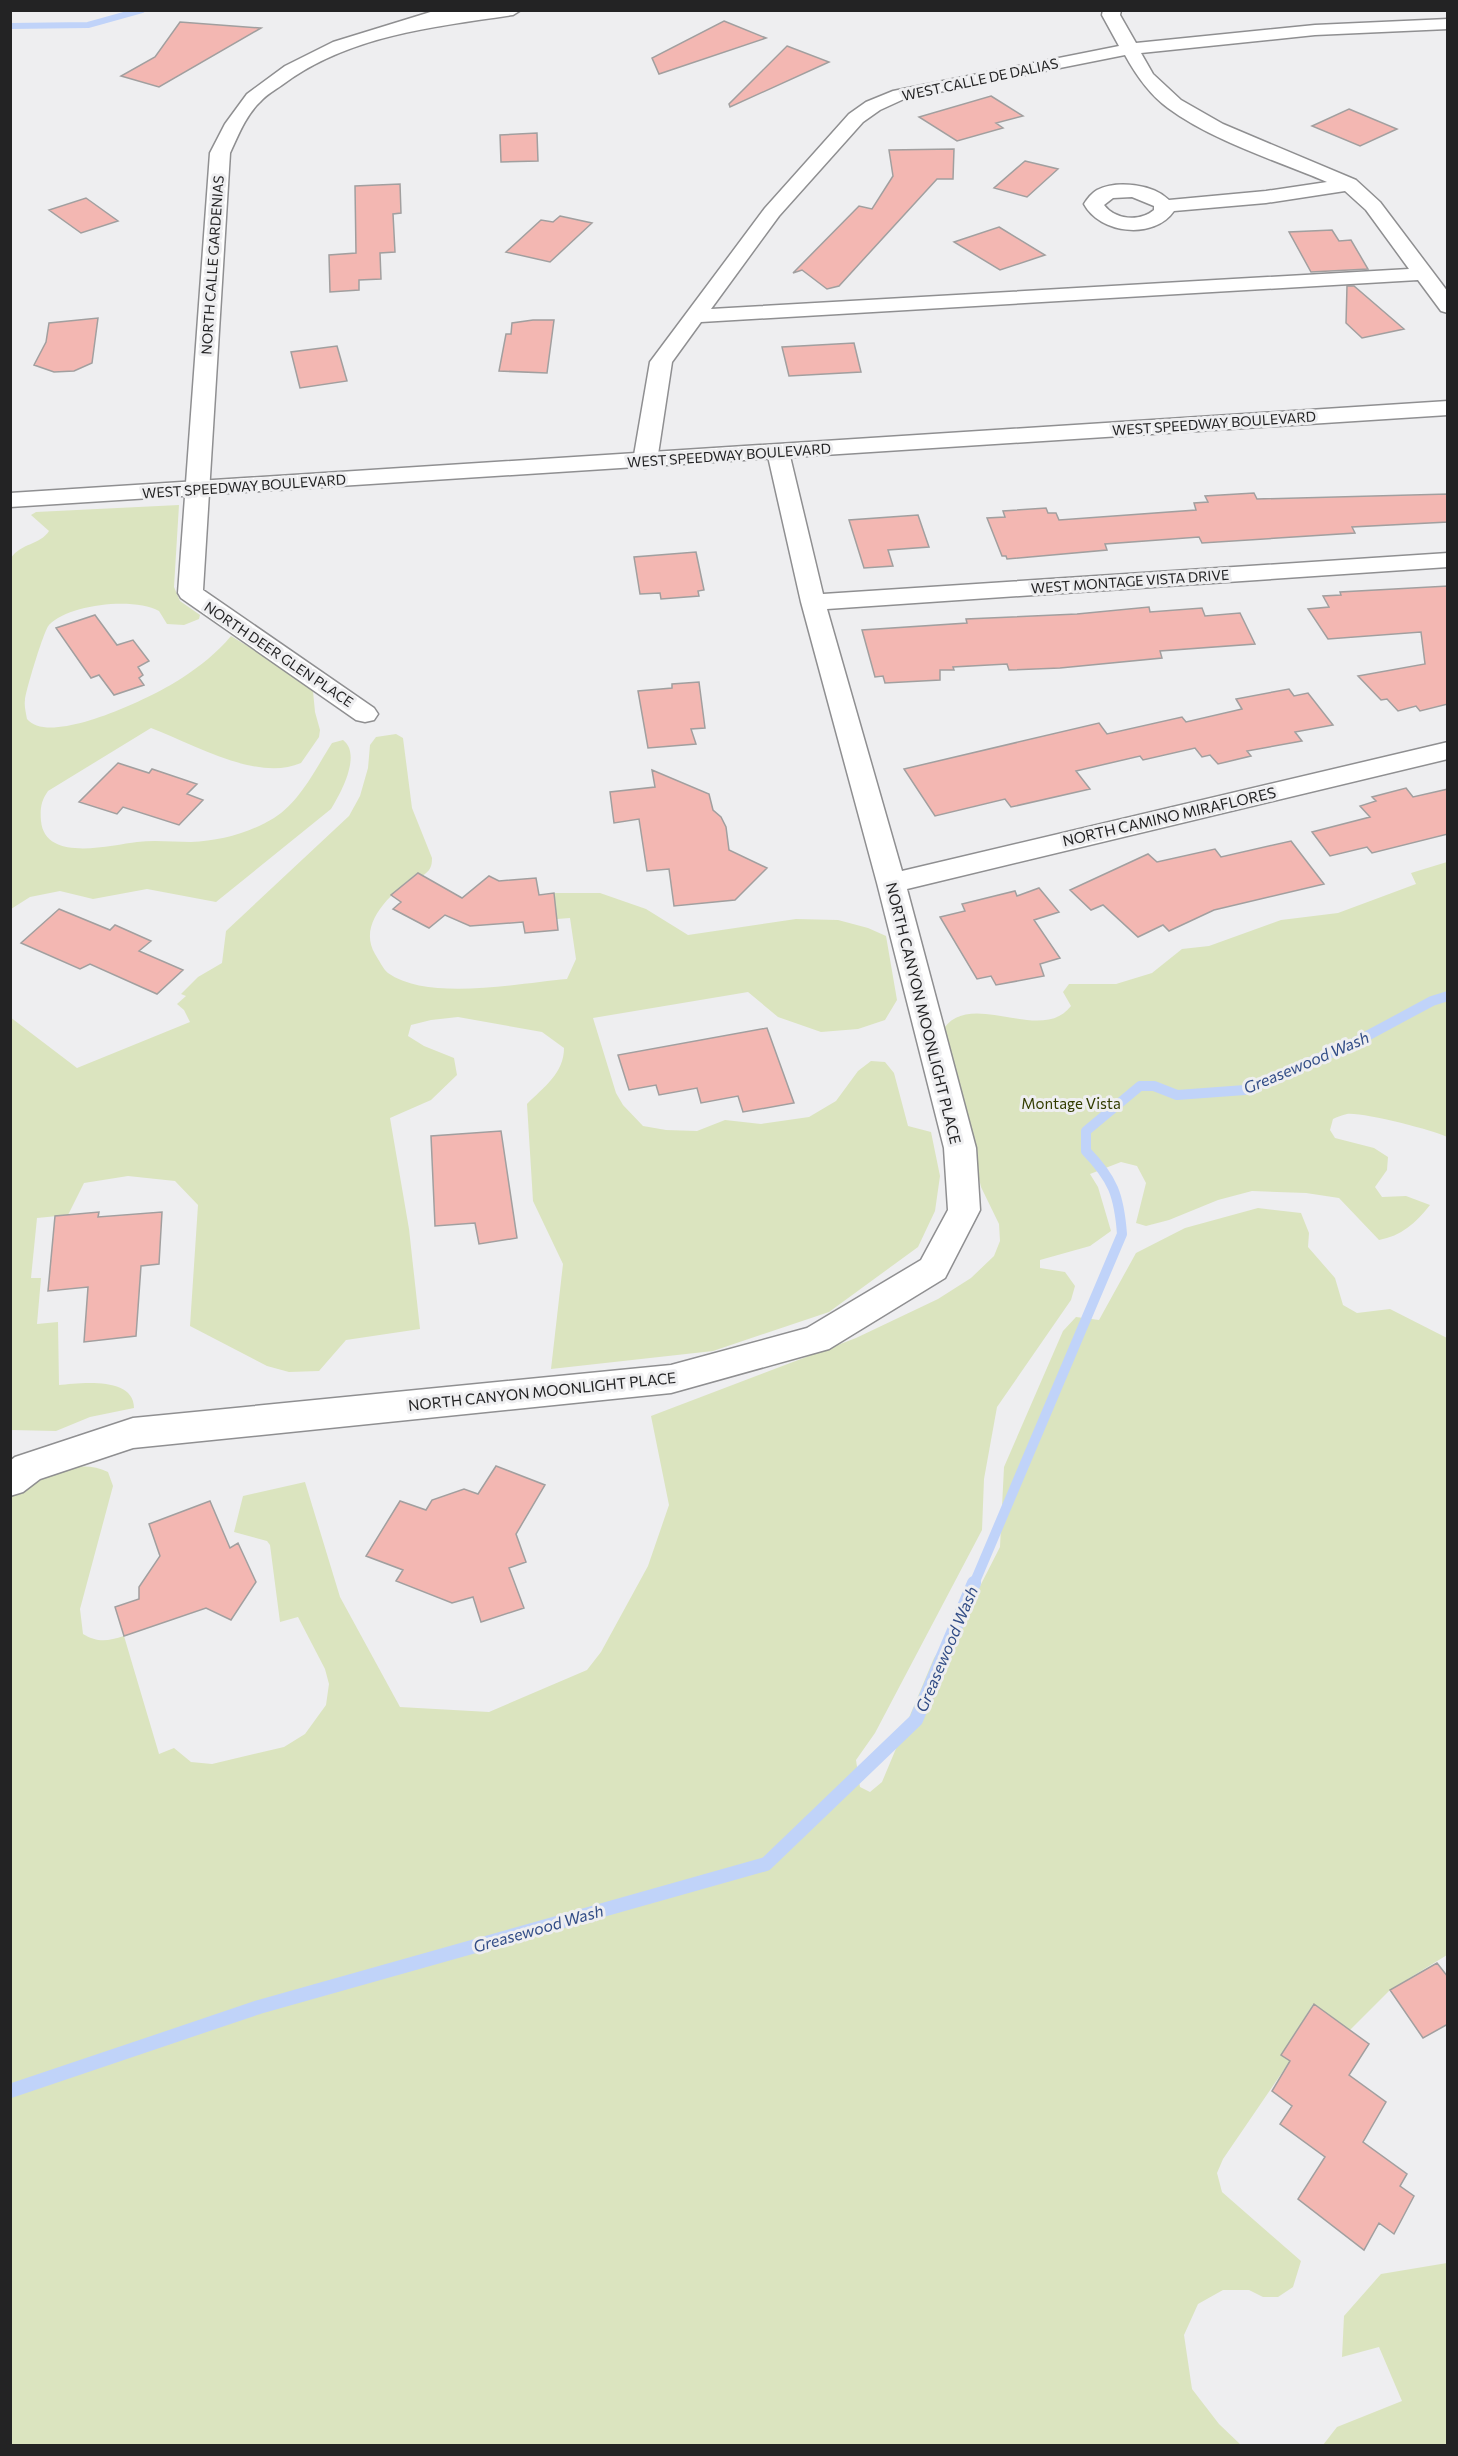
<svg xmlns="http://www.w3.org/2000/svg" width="1458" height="2456" viewBox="0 0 1458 2456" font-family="Commissioner,sans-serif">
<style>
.green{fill:#dbe4bf}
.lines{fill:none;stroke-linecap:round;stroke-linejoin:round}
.stream-far2{stroke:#c0d3f9;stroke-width:6}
.stream-far1{stroke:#c0d3f9;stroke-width:10}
.stream{stroke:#c0d3f9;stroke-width:14}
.building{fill:#f3b7b2;stroke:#a19f9f;stroke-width:1.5}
.minor-casing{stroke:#8f8f91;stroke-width:3}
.major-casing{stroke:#8f8f91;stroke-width:3}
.minor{fill:#fff;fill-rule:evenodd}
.major{fill:#fff;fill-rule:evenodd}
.labels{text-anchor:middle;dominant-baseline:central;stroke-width:6;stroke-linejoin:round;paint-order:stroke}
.far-street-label{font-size:14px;fill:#232324;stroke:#eeeef0}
.street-label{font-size:15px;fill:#232324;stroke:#eeeef0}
.park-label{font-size:15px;fill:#323c00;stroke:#eeeef0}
.water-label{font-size:16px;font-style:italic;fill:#314c86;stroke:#eeeef0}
</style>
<rect width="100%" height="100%" fill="#eeeef0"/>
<path class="green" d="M179,505L174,587L180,601L200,615L199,619L184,625L167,624L159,611C134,597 69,604 49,625C44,630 26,690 25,700C24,706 26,713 27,719C50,748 157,695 182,678C200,666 217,653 231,636L300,678L313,691L315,712L320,730L319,737L301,763C257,782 193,744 151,728L48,791C41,801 40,809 41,821C45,863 111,845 137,842C155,840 173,842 191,842C220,841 249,833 274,818C300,802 316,768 332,743L343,740C362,754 341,793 331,809L216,902L147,889L93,899L60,891L30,897L11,909V558C21,543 40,545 49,531L31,515L36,512Z
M396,734L403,738L412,808L432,858C432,867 430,871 422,876L417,873C395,891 356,922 375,954C379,960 383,969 388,973C429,1002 519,983 567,979L576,959L570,918L557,919L554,893H600L646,909L688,935L796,919L838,920L868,928L886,936L897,1000L885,1020L858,1029L821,1032L778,1017L748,992L593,1018L616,1093L623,1105L643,1126L666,1130L697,1131L725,1120L761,1124L809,1117L836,1101L858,1071L871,1061L885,1062L894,1073L908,1126L931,1132L940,1176L935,1211L918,1247L829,1312L713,1351L551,1369L563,1264L533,1201L527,1104C544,1087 564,1073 564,1048L542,1032L458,1017L431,1020L411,1025L408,1036L424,1046L454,1058L457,1075L431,1100L390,1118L409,1229L420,1329L346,1340L319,1371L289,1372L267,1366L190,1326L198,1205L175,1181L128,1176L84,1183L68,1215L37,1218L31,1278H41L37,1324L58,1322L59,1385C80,1383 134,1376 134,1408L90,1417L56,1431L11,1430L10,1017L77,1068L190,1022L184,1010L177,1004L186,996L181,994L198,977L222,963L226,931L349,816L360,796L368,768L370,745L376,737Z
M1447,862V1137C1433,1130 1362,1112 1347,1114C1342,1115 1337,1117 1333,1119L1330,1130L1335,1138L1374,1148L1388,1157L1387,1170L1375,1187L1382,1197L1406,1196L1430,1205C1416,1223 1401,1236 1379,1240L1339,1198L1306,1193L1252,1191L1218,1200L1169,1220L1146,1226L1136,1223L1146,1183L1137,1166L1121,1162L1090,1174L1098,1187L1111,1231L1090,1246L1040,1260V1268L1065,1272L1075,1286L1071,1300L997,1407L984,1479L982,1530L875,1733L856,1760L860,1787L870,1792L882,1782L934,1658L976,1594L1000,1547L1004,1467L1063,1331L1076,1317L1099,1320L1136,1253L1185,1228L1258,1208L1301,1213L1309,1233L1308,1247L1335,1278L1343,1305L1357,1313L1390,1309L1447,1338V1955L1390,1990L1350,2030L1313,2004L1282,2055L1290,2061L1223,2159L1217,2173L1222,2192L1301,2261L1293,2287L1278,2297H1263L1249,2290H1223L1198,2304L1184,2335L1192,2389L1219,2424L1241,2445H11L10,1498C40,1481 73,1455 108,1472L113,1486L80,1609L83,1634C98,1643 108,1641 124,1636L159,1754L174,1748L191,1762L212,1764L284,1747L305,1734L326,1705L329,1684L325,1669L298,1617L280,1622L270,1545L267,1541L234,1532L243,1496L305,1482L340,1597L400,1707L489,1712L587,1670L601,1652L648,1566L669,1505L651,1416L856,1338L938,1299L971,1278L994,1256L1000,1241L999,1224L981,1187L944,1028C973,989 1041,1045 1071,1006L1063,992L1069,984H1116L1152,973L1182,949L1209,946L1281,920L1338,913L1416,884L1411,873Z
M1447,2263V2445H1323L1337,2427L1402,2401L1379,2347L1342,2357L1344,2316L1381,2274Z"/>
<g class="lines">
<path class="stream-far2" d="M10,26L88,25L142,10"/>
<path class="stream-far1" d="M974,1584L1122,1234C1119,1195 1113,1179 1086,1151V1131L1140,1086H1154L1177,1095L1245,1090L1352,1044L1432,1001L1448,996"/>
<path class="stream" d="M10,2091L259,2007L766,1864L916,1720L974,1583"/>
</g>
<path class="building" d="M724,21L766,38L659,74L652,58Z
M180,22L261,28L159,87L121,76L155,57Z
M787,46L829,62L730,107L729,104Z
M991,96L1023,116L996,123L1003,128L957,141L919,117Z
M1349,109L1397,129L1360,146L1312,126Z
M537,133L538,161L501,162L500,135Z
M954,149L953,179H937L839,286L827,289L802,270L793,273L859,206L872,209L893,176L889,150Z
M1025,161L1058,169L1027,197L994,188Z
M400,184L401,213L393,214L395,252L380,253L381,279L359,280V290L330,292L329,255L356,253L355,186Z
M86,198L118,221L81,233L49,210Z
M560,216L592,223L550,262L506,252L541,220L553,222Z
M999,227L1045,255L1000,270L954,242Z
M1332,230L1339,241L1351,240L1368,269L1311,272L1289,232Z
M1347,286H1354L1404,329L1362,338L1346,323Z
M98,318L92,363L74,371L54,372L34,365L46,342L49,323Z
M533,320H554L547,373L499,371L506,334H511L512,323Z
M854,343L861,372L789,376L782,347Z
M337,346L347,381L300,388L291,352Z
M1254,493L1257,499L1448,494V522L1352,527L1355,533L1202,543L1199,537L1105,544L1107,550L1007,559L1006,556H1002L987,518L1005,517L1003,511L1046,508L1048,513H1056L1059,520L1196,510L1194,503L1208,502L1205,496Z
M918,515L929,547L888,550L893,566L864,568L849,520Z
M696,552L704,590L698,591L699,596L661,599L660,593L640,594L634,557Z
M1448,586V704L1420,711L1416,706L1398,711L1387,699L1381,700L1358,676L1425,664L1421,632L1328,639L1308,609L1329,607L1323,596L1341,595L1340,592Z
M1149,607L1150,612L1202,608L1205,616L1240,613L1255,644L1160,651L1162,658L1060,668L1009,670L1007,664L953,667L954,670H940V680L885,683L883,676L875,677L862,630L967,623L966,619L1077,614Z
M95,615L117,645L133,640L149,661L138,667L143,675L139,678L144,685L114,695L99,675L91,678L56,628Z
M699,682L705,728L691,729L696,744L648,748L638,691L672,688V684Z
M1289,689L1294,696L1308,693L1333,725L1295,732L1302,741L1247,751L1251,756L1218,764L1210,755L1202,757L1195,748L1143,760L1140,756L1076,771L1090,789L1011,807L1005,799L935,816L904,769L1099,723L1107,734L1182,717L1186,722L1242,709L1236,699Z
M118,763L149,773L152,769L197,784L187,794L203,800L179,825L123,807L117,814L79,802Z
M652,770L709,794L713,810L721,817L726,827L729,850L767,868L735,900L674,906L669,869L647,871L639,819L614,823L610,792L655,787Z
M1406,788L1413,797L1448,789V834L1372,853L1367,847L1330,856L1312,832L1370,817L1360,806L1376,801L1372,797Z
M1291,841L1324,884L1214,910L1169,931L1163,925L1138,937L1103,905L1091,910L1070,890L1148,854L1157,862L1215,849L1221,857Z
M418,873L462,898L489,876L499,881L536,878L539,895L554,893L558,930L525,933L523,922L470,926L445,915L429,928L393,909L401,902L391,895Z
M1039,888L1059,912L1034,920L1060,958L1040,964L1044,976L996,985L991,976L977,979L940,917L965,911L962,904L1015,891L1017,896Z
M59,909L110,930L115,925L151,941L139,951L183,970L157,994L90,964L80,969L21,943Z
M767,1028L794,1103L743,1112L738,1096L701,1103L697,1088L659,1095L656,1085L629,1090L618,1055Z
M501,1131L517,1238L479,1244L475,1223L435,1226L431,1136Z
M99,1212L98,1217L162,1212L159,1264L141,1266L136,1336L84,1342L88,1287L48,1291L55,1216Z
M496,1466L545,1485L516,1534L526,1562L509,1568L524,1608L481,1622L473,1597L452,1603L396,1581L403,1570L366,1556L400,1501L426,1510L432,1500L464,1489L478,1494Z
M210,1501L230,1548L238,1543L256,1582L231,1620L206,1608L124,1636L115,1607L139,1599V1587L160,1556L149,1524Z
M1437,1963L1448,1977V2024L1423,2038L1390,1990Z
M1314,2004L1369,2044L1349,2075L1386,2102L1363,2142L1407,2174L1400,2186L1414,2196L1394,2234L1379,2223L1364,2250L1298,2199L1325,2157L1280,2124L1292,2106L1272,2091L1290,2061L1281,2055Z"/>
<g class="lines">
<g class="minor-casing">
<path id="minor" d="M437,10H521L513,15C433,27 349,35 282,85C275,90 266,95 260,102C246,115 238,136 230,153L203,590L374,708L378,714L374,720L365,722L356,720L181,598L178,593L210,153L225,124L247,94L285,66L333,42Z
M1103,10H1121L1120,15L1136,43L1315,25L1448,19V29L1315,35L1141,53L1153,74L1181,100L1223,124L1356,180L1380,202L1448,292V313L1441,311L1418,280L701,322L672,362L657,461L653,466L645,468L637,466L633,461L650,362L765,208L849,114L866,102L893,91L1119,46L1102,15ZM1125,55C1136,75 1149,94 1168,108C1211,140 1277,161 1327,182L1266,191L1169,200C1153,184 1117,180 1097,190C1092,193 1087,199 1084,204C1100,234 1154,240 1174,211L1266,203L1345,191L1366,210L1409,269L711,309L779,216L863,122L880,110L904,99ZM1132,197L1154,206V210C1140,222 1115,220 1104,205L1113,198Z
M778,445L786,447L789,452L823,594L1448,553V567L827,609L902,871L1448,742V759L907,889L976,1148L980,1210L945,1278L829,1349L671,1393L133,1448L40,1479L23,1492L10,1496V1461L15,1457L133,1418L671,1365L807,1328L921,1260L948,1210L944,1148L877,883L801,602L767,452L770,447Z"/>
</g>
<g class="major-casing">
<path id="major" d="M1448,401V415L10,507V493Z"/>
</g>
<use href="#minor" class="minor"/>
<use href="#major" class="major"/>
</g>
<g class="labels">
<g class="far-street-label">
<text transform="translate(980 79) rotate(-12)">WEST CALLE DE DALIAS</text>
<text transform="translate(212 265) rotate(-86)">NORTH CALLE GARDENIAS</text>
<text transform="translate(1214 423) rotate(-4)">WEST SPEEDWAY BOULEVARD</text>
<text transform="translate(729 455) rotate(-4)">WEST SPEEDWAY BOULEVARD</text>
<text transform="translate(244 486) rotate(-4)">WEST SPEEDWAY BOULEVARD</text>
<text transform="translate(1130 581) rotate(-4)">WEST MONTAGE VISTA DRIVE</text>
<text transform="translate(279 654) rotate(34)">NORTH DEER GLEN PLACE</text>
</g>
<g class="street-label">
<text transform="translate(1169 816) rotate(-13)">NORTH CAMINO MIRAFLORES</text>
<text transform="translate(924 1013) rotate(76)">NORTH CANYON MOONLIGHT PLACE</text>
<text transform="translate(542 1391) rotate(-6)">NORTH CANYON MOONLIGHT PLACE</text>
</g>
<g class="park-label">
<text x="1071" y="1103">Montage Vista</text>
</g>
<g class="water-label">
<text transform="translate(1306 1062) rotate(-23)">Greasewood Wash</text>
<text transform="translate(946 1649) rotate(-67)">Greasewood Wash</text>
<text transform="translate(538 1928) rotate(-16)">Greasewood Wash</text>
</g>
</g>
<rect width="1458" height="2456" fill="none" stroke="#232324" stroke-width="24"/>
</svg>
